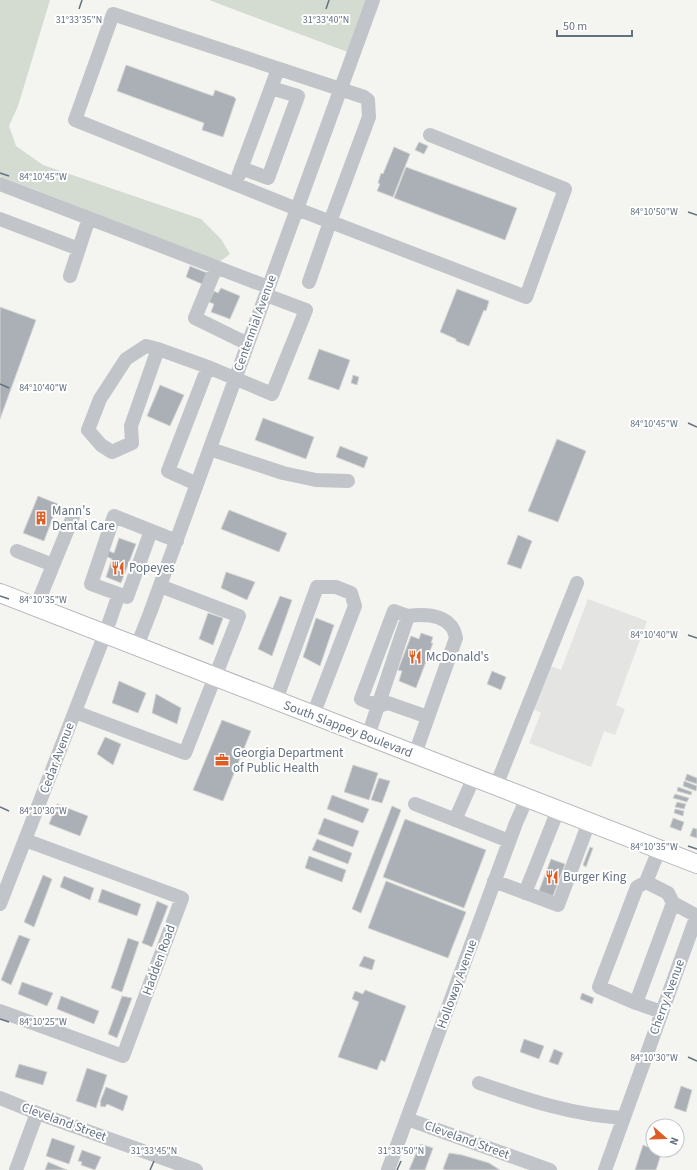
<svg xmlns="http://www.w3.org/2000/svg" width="697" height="1170" viewBox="0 0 697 1170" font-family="'Source Sans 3',sans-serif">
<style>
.built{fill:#e4e5e3}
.green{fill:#d4dbd1}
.building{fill:#aab0b5;stroke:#d5d5d3}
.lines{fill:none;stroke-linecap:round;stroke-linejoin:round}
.major-casing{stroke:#b2b6ba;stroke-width:20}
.minor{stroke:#c1c4c8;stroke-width:14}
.major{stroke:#fff;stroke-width:18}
.ticks{fill:none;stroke:#637180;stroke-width:1.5}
.labels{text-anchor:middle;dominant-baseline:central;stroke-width:4;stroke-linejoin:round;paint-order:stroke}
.street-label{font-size:13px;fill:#637180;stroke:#fff}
.poi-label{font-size:13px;fill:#637180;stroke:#fff;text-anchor:start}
.ticks-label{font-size:10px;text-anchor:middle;fill:#637180;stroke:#fff;stroke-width:4;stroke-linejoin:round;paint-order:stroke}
</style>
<rect width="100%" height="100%" fill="#f4f4f0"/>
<path class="built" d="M588,599L647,621L616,705L625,709L615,735L604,731L591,767L529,743L541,713L533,709L550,666L561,670Z"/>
<path class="green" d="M0,0H50L18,106L9,126L16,146L43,165L201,219L221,239L230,254L219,262L0,176Z
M209,0H373L353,54Z"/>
<path class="building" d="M126,65L213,96L215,90L234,97L236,99L223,137L202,130L204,123L117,91Z
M419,142L428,146L424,154L415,150Z
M394,147L410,154L393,197L377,191L380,184L378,183L381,173L383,174Z
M406,167L517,208L505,240L394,198Z
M190,266L207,273L202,284L186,277Z
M221,288L240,296L230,319L211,312L214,304L209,302L214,291L218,293Z
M457,289L489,301L486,311L484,310L469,346L456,341V339L440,332Z
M0,307L36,320L0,419Z
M319,349L350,360L339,390L308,379Z
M353,375L359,377L357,385L351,383Z
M160,385L184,395L170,426L147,416Z
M263,418L314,437L306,459L255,440Z
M557,439L586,451L558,522L528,511Z
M340,446L368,457L364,468L336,457Z
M38,496L58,504L44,541L23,533Z
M229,510L287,533L279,552L221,529Z
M518,535L532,541L521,569L507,564Z
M119,538L136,544L121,583L106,577L112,559L104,555L106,550L114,553Z
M226,572L255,582L247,600L221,588Z
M280,596L292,600L272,656L258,649Z
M208,613L223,618L213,645L199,639Z
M316,618L334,625L320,666L303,657Z
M421,633L433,637L431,643H433L416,688L399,681L402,671L398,670L411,636L419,639Z
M492,671L506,677L501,690L487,684Z
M119,681L146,693L138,713L112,703Z
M156,694L181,708L177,724L152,713Z
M222,720L251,731L223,801L193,790Z
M105,737L121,744L113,765L97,754Z
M353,765L378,773L369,800L344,792Z
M687,774L697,778V784L685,780Z
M379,778L390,781L382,803L371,800Z
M684,781L697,786L696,791L683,786Z
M678,787L692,792L691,795L677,791Z
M675,794L689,798L687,802L673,798Z
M332,795L369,809L363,823L327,809Z
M677,802L686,804L684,809L675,807Z
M57,804L88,816L80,836L49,824Z
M392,806L401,810L361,913L352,909Z
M675,809L684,811L683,816L674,813Z
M324,818L359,831L353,847L318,834Z
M673,818L684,822L681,831L670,827Z
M405,819L486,850L464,908L383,877Z
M693,828L697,829V838L690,836Z
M317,839L352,853L348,864L312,850Z
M590,847L593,848L586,867L583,865Z
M309,856L346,870L342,882L305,868Z
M551,859L565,864L553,896L539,891Z
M43,875L52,879L34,927L24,922Z
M64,876L94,888L90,900L60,887Z
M386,881L466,912L448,958L368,928Z
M102,889L141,904L137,916L98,902Z
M157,901L168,906L152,947L142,943Z
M19,935L30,939L11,985L1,980Z
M128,938L139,942L122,992L111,988Z
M364,956L375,960L372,970L359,966Z
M22,982L53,993L47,1006L18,994Z
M365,990L406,1006L385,1062L381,1060L377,1070L338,1057L359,1002L352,999L355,991L363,994Z
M582,993L594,998L592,1004L580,999Z
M61,996L99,1011L94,1024L57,1009Z
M122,996L132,998L117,1038L108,1034Z
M524,1039L544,1046L539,1059L520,1052Z
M554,1049L563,1053L558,1065L549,1062Z
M19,1064L47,1072L43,1085L15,1077Z
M87,1068L107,1075L96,1108L76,1101Z
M681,1086L692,1090L686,1112L674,1108Z
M106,1087L128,1096L123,1111L107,1104L105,1107L100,1106L101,1103L100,1102Z
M52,1138L75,1146L69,1164L46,1156Z
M420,1144L433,1148L425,1170H409Z
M643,1145L653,1149V1150L662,1151L656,1170H635Z
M82,1150L101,1157L95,1170L81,1165L82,1162L78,1161Z
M449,1153L462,1155L489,1163L500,1170H446L443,1169Z
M48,1162L67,1170H45Z"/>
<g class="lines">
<g class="major-casing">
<path id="major" d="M0,593L697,864"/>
</g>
<path class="minor" d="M241,168L268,178L298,96L271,88
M238,177L278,69
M0,184L268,287
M0,219L79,249
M216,267L195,318L248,344
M70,276L89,218
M309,282L330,222L369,117L368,100L364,97L340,89L113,14L75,120L297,209L526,297L565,189L430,135
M158,349L146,346L126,359L100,399L88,430L101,445L112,452L132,443L131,426L158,349L208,367
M210,449L283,473L316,480L348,481
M197,484L168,471L208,367L272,394L306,310L266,295
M151,531L127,597L91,584L114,516L177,541
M17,551L53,565
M36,607L74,514
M408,616L394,611L361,699L378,706L388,703L428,717
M137,646L150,613L373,0
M276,700L317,587H336L351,593L355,606L313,715
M75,712L185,753L239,616L160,586
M368,736L408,616C423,614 441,614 451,626C454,629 455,634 456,638L415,754
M496,786L577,583
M415,804L509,841
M455,820L474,777
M659,850L646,882L668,893L673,903L697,916
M494,881L558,905L589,822
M525,893L558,810
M0,904L105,634L119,594
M636,1003L599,987L637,887L646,882
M0,1011L123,1056L182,898L25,840
M662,1012L636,1003L673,903
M479,1083C528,1100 572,1115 624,1118
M0,1098L37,1113L196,1170
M407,1119L550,1170
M16,1170L37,1113
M388,1170L516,823L527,798
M605,1170L697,915"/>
<use href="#major" class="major"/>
</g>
<path class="ticks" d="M79,9L82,0M326,9L329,0M0,173L9,176M688,212L697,215M0,384L9,388M688,423L697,427M0,596L9,599M688,635L697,638M0,807L9,811M688,846L697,849M0,1019L9,1022M688,1057L697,1061M150,1170L154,1161M397,1170L401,1161"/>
<defs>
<g id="building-bare" transform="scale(1.08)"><path d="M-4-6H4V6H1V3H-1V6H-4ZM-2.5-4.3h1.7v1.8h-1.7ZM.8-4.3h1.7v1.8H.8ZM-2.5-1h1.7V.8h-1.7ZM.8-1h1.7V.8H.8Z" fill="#df5d25" stroke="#fff" stroke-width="2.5" paint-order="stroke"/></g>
<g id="restaurant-bare" transform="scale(1.08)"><path d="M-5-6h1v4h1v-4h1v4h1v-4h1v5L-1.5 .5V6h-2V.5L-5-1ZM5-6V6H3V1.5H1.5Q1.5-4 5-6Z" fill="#df5d25" stroke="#fff" stroke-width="2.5" paint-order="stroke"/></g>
<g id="office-bare" transform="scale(1.08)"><path d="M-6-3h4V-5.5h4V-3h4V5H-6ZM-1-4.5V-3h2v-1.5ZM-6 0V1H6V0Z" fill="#df5d25" stroke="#fff" stroke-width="2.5" paint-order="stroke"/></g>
</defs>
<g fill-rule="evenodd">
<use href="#building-bare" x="41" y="518"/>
<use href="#restaurant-bare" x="118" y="568"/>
<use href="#restaurant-bare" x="415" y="657"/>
<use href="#office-bare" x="222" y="760"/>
<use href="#restaurant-bare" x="552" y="877"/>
</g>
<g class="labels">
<g class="street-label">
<text transform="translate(255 323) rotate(-70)">Centennial Avenue</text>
<text transform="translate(348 729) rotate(21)">South Slappey Boulevard</text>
<text transform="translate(57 758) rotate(-69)">Cedar Avenue</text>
<text transform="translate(159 960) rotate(-70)">Hadden Road</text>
<text transform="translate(457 984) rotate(-70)">Holloway Avenue</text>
<text transform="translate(667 997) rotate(-70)">Cherry Avenue</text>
<text transform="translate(64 1122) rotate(20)">Cleveland Street</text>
<text transform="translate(467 1140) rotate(20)">Cleveland Street</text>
</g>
<g class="poi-label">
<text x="52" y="511">Mann's<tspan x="52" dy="15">Dental Care</tspan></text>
<text x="129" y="568">Popeyes</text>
<text x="426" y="657">McDonald's</text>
<text x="233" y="753">Georgia Department<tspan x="233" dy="15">of Public Health</tspan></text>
<text x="563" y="877">Burger King</text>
</g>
</g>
<g class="ticks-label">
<text x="79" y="23">31°33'35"N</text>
<text x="326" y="23">31°33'40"N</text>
<text x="43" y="180">84°10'45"W</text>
<text x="654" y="215">84°10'50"W</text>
<text x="43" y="391">84°10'40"W</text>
<text x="654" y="427">84°10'45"W</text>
<text x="43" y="603">84°10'35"W</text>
<text x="654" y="638">84°10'40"W</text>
<text x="43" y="814">84°10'30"W</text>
<text x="654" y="850">84°10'35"W</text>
<text x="43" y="1025">84°10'25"W</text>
<text x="654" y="1061">84°10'30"W</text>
<text x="154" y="1154">31°33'45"N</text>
<text x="401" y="1154">31°33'50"N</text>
</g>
<g transform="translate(665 1138) rotate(110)"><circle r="19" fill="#ffffff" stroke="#c1c6cc"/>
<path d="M0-3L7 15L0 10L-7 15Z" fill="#df5d25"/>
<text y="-6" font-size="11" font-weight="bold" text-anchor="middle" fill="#637180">N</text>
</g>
<path d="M557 30v6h75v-6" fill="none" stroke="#637180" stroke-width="2"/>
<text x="563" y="30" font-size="12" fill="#637180" stroke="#ffffff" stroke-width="3" paint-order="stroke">50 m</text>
</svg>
